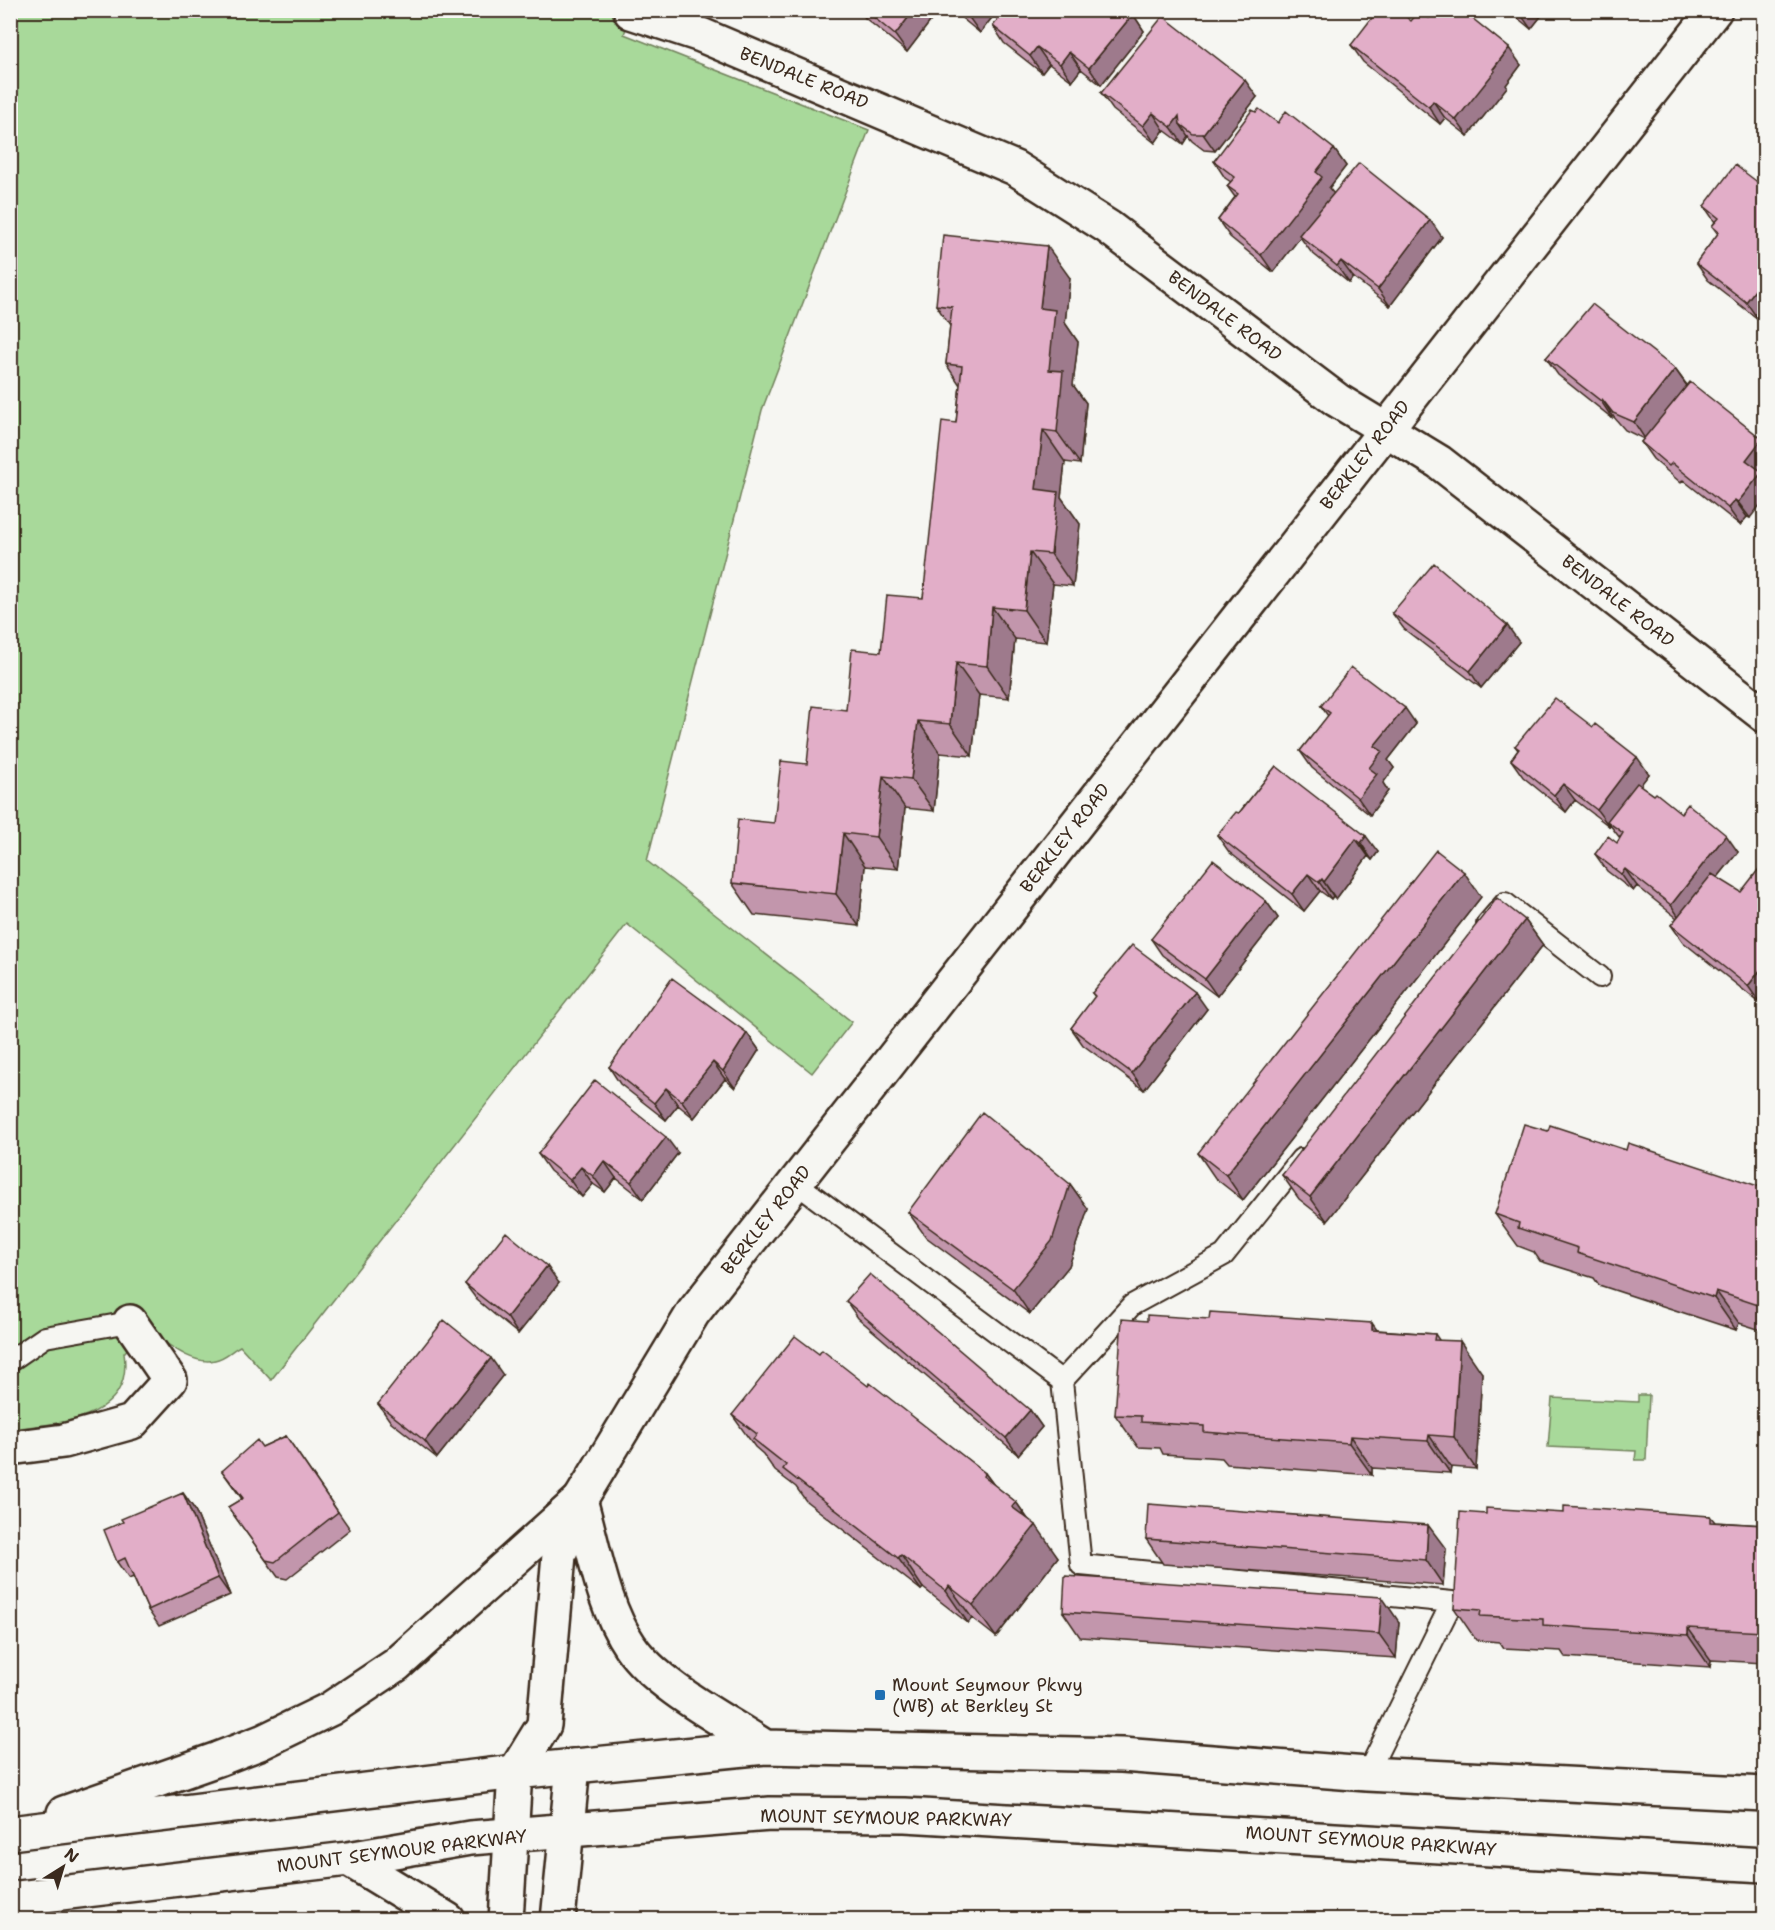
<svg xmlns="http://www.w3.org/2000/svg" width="1775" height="1930" viewBox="0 0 1775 1930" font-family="'Shantell Sans',sans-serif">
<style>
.green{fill:#a8d99a;stroke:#72825c;stroke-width:1.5}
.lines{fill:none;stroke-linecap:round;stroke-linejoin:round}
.service-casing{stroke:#3b2a1e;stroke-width:24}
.minor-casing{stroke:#3b2a1e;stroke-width:38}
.tertiary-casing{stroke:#3b2a1e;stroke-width:38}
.secondary-casing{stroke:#3b2a1e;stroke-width:38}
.service{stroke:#f6f6f2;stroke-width:20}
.minor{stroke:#f6f6f2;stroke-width:33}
.tertiary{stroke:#f6f6f2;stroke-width:33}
.secondary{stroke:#f6f6f2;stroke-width:33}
.wall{fill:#c296ac;stroke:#3b2a1e;stroke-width:1.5}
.shaded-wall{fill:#9e7a8c;stroke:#3b2a1e;stroke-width:1.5}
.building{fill:#e2aec8;stroke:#3b2a1e;stroke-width:1.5}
.poi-dot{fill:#1f6fb2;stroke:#f6f6f2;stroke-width:2}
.labels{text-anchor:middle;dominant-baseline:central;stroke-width:4.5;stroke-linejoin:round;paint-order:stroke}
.street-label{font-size:18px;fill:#3b2a1e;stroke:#f6f6f2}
.poi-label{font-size:18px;fill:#3b2a1e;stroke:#f6f6f2;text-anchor:start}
</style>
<rect width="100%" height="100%" fill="#f6f6f2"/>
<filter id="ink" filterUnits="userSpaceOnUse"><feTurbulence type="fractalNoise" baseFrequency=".0167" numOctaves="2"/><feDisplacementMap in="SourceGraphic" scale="12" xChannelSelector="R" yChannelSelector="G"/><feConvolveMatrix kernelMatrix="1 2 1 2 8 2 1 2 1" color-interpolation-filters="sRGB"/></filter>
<g filter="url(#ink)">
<path class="green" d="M10,11H633L624,34L869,130L762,410L647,861L852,1022L812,1073L627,924L271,1380L240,1346C232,1350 225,1358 215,1360C192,1366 164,1341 145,1329L124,1353C134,1420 60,1423 11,1429Z
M1638,1395H1649L1646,1460H1635L1636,1451L1548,1447L1552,1398L1638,1402Z"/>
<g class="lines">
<g class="service-casing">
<path id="service" d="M1487,924L1505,903L1600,977
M796,1183L1062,1381L1132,1305L1224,1255L1301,1159
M10,1361L45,1337L130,1322
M1062,1381L1081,1565L1452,1602L1367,1774"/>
</g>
<g class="minor-casing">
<path id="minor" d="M631,12L701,35L1015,168L1108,227L1337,400L1439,462L1764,715
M10,1448L64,1441L132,1422L170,1380L130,1322
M506,1920L515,1772
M558,1920L573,1766"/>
</g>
<g class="tertiary-casing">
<path id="tertiary" d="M515,1772L544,1725L559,1555L580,1500L693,1313L1715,10"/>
</g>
<g class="secondary-casing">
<path id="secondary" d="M64,1813L218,1759L262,1742L330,1709L396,1665L580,1500C594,1547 602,1605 630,1646C657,1686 724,1720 765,1747
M10,1833L515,1772L765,1747L1122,1755L1367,1774L1764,1794
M348,1859L448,1920
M10,1899L348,1859L470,1838L770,1814L905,1815L1764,1865"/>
</g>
<use href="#service" class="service"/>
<use href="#minor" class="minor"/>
<use href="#tertiary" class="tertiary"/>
<use href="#secondary" class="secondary"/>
</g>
<path class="wall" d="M860,10H939L907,52L865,18Z
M952,10H998L980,33Z
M1508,10H1546L1531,29Z
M1133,14L1144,31L1101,85L1081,69L1072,81L1049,64L1042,73L1004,43L993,26Z
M1429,18L1521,65L1506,85L1507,87L1468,136L1445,118L1440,124L1363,62L1351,45Z
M1101,93L1257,97L1215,151L1204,150L1192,141L1188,136L1183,144L1164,130L1155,143L1113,110Z
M1256,112L1334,149L1346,166L1329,188L1333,194L1442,237L1390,306L1353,277L1349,283L1311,252L1300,237L1273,272L1230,237L1218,220L1235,197L1227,186L1231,182L1225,178L1214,161Z
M1764,187L1758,319L1708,280L1696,263L1718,234L1712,226L1715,222L1704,206Z
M1070,278L1065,323L1078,342L1073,385L1086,403L1080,464L1065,462L1061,497L1080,524L1073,586L1053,584L1046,642L1015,639L1009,698L979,695L972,756L940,753L934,811L905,808L898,869L865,866L859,926L754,915L732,883L774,823L807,764L846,710L881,652L923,598L956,423L960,385L946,364L950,326L936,305Z
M1546,358L1675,369L1687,385L1761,472L1750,518L1747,517L1740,525L1683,480L1681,483L1653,459L1641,442L1644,439L1625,430L1613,416L1612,418L1558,375Z
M1392,613L1519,642L1481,688L1404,629Z
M1321,706L1416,724L1388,760L1394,768L1383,783L1388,791L1370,815L1312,768L1300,751L1328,716Z
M1515,746L1649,774L1640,785L1654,795L1681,813L1738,852L1718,877L1760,1003L1683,942L1671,925L1677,918L1637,886L1633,891L1607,871L1595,854L1617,843L1620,838L1610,825L1609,826L1575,800L1566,812L1523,777L1511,760L1518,750Z
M1276,766L1378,852L1372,860L1368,856L1336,899L1333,896L1331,899L1320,891L1304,911L1229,852L1217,835L1239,813Z
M1481,897L1243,1200L1215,1178L1198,1153Z
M1266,901L1278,918L1217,996L1162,955L1151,939Z
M1525,920L1543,945L1327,1221L1299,1199L1282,1175Z
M1092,993L1207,1009L1144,1090L1083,1045L1071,1028L1095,997Z
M747,1033L759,1050L735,1088L725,1079L694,1118L678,1105L666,1120L620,1084L609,1067Z
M1548,1131L1626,1150L1764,1188V1331L1739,1323L1736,1330L1599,1285L1594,1278L1540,1261L1534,1252L1518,1246L1495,1214Z
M678,1153L643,1199L616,1178L605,1192L593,1184L582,1197L550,1171L538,1154Z
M1070,1184L1088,1209L1069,1266L1030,1314L926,1237L908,1212Z
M559,1283L518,1334L477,1300L465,1284Z
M846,1301L1030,1410L1042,1427L1018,1455L858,1318Z
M1147,1321L1378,1330L1435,1334L1439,1340L1482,1373L1476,1469L1451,1467L1450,1473L1372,1468V1475L1227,1464L1222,1458L1163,1454L1160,1448L1138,1447L1115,1415Z
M819,1354L868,1386L985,1473L994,1485L1016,1502L1028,1519L1058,1557L996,1637L972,1618L968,1623L923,1588L921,1590L806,1501L796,1487L775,1471L763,1454L755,1447L732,1415Z
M503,1375L437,1458L390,1421L378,1404Z
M286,1436L350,1529L287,1579L278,1577L228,1507L242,1499L222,1471L262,1447Z
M183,1493L195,1510L230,1595L159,1626L148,1610L133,1577L129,1579L117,1562L123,1522Z
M1564,1513L1710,1516L1715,1522L1764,1525V1663L1711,1660L1710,1667L1565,1657L1561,1651L1503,1648L1499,1642L1476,1640L1454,1608L1486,1514Z
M1146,1539L1446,1549L1443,1585L1163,1564Z
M1063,1612L1399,1622L1396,1658L1080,1637Z"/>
<path class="shaded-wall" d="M914,10H939L907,52L895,35Z
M973,10H998L980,33L968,16Z
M1520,10H1546L1531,29L1519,12Z
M1133,14L1144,31L1101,85L1089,68Z
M1037,47L1049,64L1042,73L1030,56Z
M1509,48L1521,65L1506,85L1507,87L1468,136L1456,120Z
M1069,52L1081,69L1072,81L1060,64Z
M1245,80L1257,97L1215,151L1203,134Z
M1433,101L1445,118L1440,124L1429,107Z
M1153,113L1164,130L1155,143L1143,126Z
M1179,116L1180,124L1188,136L1183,144L1171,127Z
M1334,149L1346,166L1329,188L1334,194L1273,272L1261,255L1316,172Z
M1430,220L1442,237L1390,306L1378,289Z
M1047,246L1070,278L1065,323L1078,342L1073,385L1086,403L1080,464L1057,432L1040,308Z
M1341,261L1353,277L1349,283L1337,266Z
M1764,278V311L1758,319L1746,302Z
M1675,369L1687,386L1645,439L1634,422Z
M1602,399L1613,416L1612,418L1601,401Z
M1043,430L1065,462L1061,497L1080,524L1073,586L1051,554L1036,489Z
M1762,439L1764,442V468L1758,476L1746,460Z
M1762,472L1764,476V500L1750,518L1738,502Z
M1735,500L1747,517L1740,525L1728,508Z
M1030,552L1053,584L1046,642L1024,610Z
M992,607L1015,639L1009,698L987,666Z
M1507,625L1519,642L1481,688L1470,671Z
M956,663L979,695L972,756L950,724Z
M1405,708L1416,724L1388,760L1394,768L1383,783L1388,791L1370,815L1358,798L1369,768L1374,746Z
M918,721L940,753L934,811L911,779Z
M1637,757L1649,774L1611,824L1607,821L1610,825L1609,826L1597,810Z
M883,776L905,808L898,869L876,837Z
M1563,784L1575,800L1566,812L1554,795Z
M843,833L865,866L859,926L836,894Z
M1726,835L1738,852L1682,922L1671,905Z
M1366,836L1378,852L1372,860L1361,843Z
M1356,839L1368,856L1336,899L1324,882Z
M1625,869L1637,886L1633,891L1621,874Z
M1464,872L1481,897L1243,1200L1226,1175Z
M1308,874L1320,891L1304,911L1292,894Z
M1322,879L1333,896L1331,899L1319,882Z
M1266,901L1278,918L1217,996L1205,979Z
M1525,920L1543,945L1327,1221L1310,1197Z
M1764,965V996L1760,1003L1748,986Z
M1195,992L1207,1009L1144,1090L1132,1073Z
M747,1033L759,1050L735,1088L723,1071Z
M713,1062L725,1079L694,1118L682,1101Z
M666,1088L678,1105L666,1120L654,1103Z
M666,1137L678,1153L643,1199L631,1182Z
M604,1161L616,1178L605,1192L593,1176Z
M581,1167L593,1184L582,1197L570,1180Z
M1070,1184L1088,1209L1069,1266L1030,1314L1013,1289Z
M547,1266L559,1283L518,1334L507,1317Z
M1716,1291L1739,1323L1736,1330L1714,1298Z
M1372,1323L1395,1355L1372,1330Z
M1460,1341L1482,1373L1476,1469L1454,1437Z
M491,1358L503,1375L437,1458L425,1441Z
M1030,1410L1042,1427L1018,1455L1006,1438Z
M1429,1435L1451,1467L1450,1473L1428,1441Z
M1350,1436L1372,1468V1475L1349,1443Z
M985,1473L1008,1505L983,1476Z
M183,1493L195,1510L230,1595L218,1578Z
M1016,1502L1034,1528L1036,1525L1058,1557L996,1637L973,1605L1012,1507Z
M1428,1525L1446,1549L1443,1585L1426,1560Z
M901,1555L923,1588L921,1590L898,1558Z
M949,1586L972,1618L968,1623L946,1591Z
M1382,1597L1399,1622L1396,1658L1379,1634Z
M1688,1628L1711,1660L1710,1667L1688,1635Z"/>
<path class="building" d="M865,10H914L895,35Z
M961,10H973L968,16Z
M1005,10H1128L1133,14L1089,68L1069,52L1060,64L1037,47L1030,56L993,26Z
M1378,10H1398L1411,21L1420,10L1429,18L1435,10H1462L1509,48L1493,69L1495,71L1456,120L1433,101L1429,107L1351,45Z
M1163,16L1245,80L1203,134H1193L1180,124L1179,116L1171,127L1153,113L1143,126L1101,93Z
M1259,109L1278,123L1286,111L1334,149L1316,172L1322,177L1261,255L1218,220L1238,194L1227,186L1235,177L1214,161L1252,110L1256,112Z
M1764,149V157L1761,154Z
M1359,163L1430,220L1378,289L1341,261L1337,266L1299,235Z
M1735,165L1764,187V278L1746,302L1696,263L1719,232L1712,226L1719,218L1704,206Z
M943,235L1047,246L1040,308L1055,310L1049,370L1063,371L1057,432L1043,430L1036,489L1058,492L1051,554L1030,552L1024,610L992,607L987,666L956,663L950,724L918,721L911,779L883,776L876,837L843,833L836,894L732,883L738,819L774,823L781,761L807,764L813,706L846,710L852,649L881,652L887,595L923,598L942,421L956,423L962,366L946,364L952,307L936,305Z
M1592,304L1675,369L1634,422L1613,413L1602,399L1601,401L1546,358Z
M1690,382L1762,439L1746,460L1762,472L1738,502L1735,500L1728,508L1672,463L1669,466L1641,442Z
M1434,563L1507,625L1470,671L1392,613Z
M1351,667L1405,708L1374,746L1382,751L1369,768L1377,774L1358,798L1300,751L1330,713L1321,706Z
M1555,698L1593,727L1595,724L1637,757L1597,810L1563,784L1554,795L1511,760L1519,749L1515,746Z
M1276,766L1366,836L1361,843L1356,839L1324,882L1322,879L1319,882L1308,874L1292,894L1217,835L1236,812L1239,813Z
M1637,783L1654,795L1656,793L1681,813L1688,804L1726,835L1671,905L1625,869L1621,874L1595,854L1608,836L1617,843L1623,833L1607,821Z
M1436,850L1464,872L1226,1175L1198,1153Z
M1213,860L1266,901L1205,979L1151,939Z
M1762,865L1764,867V965L1748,986L1671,925L1712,874L1741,892Z
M1497,898L1525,920L1310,1197L1282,1175Z
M1132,945L1195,992L1132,1073L1071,1028L1095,996L1092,993Z
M672,978L747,1033L723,1071L713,1062L682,1101L666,1088L654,1103L609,1067Z
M595,1080L666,1137L631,1182L604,1161L593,1176L581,1167L570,1180L538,1154Z
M982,1112L1070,1184L1052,1241L1013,1289L908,1212Z
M1524,1124L1548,1131L1550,1125L1626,1150L1628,1143L1764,1188V1307L1716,1291L1714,1298L1577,1253L1578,1248L1518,1228L1519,1223L1495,1214Z
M506,1232L547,1266L507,1317L465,1284Z
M870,1274L1030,1410L1006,1438L846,1301Z
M1210,1312L1372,1323V1330L1435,1334L1434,1340L1460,1341L1454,1437L1429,1435L1428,1441L1350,1436L1349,1443L1204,1432V1426L1141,1422V1416L1115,1415L1122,1319L1147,1321V1315L1209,1319Z
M444,1320L491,1358L425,1441L378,1404Z
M795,1336L819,1354L822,1350L868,1386L870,1383L985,1473L983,1476L1016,1502L1012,1507L1036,1525L973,1605L949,1586L946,1591L901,1555L898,1558L783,1469L786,1465L753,1439L757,1434L732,1415Z
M286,1436L338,1512L275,1562L266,1560L228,1507L243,1498L222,1471L257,1440L262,1447Z
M183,1493L218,1578L148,1610L125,1558L117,1562L104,1530L123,1522L121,1519Z
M1148,1504L1428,1525L1426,1560L1146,1539Z
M1564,1506L1710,1516V1522L1764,1525V1632L1688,1628V1635L1543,1625V1619L1480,1616L1481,1610L1454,1608L1460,1512L1486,1514V1508L1564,1513Z
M1065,1576L1382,1597L1379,1634L1063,1612Z"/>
</g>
<rect class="poi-dot" x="874" y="1689" width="12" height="12" rx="3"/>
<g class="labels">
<g class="street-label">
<text transform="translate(804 78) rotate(22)">BENDALE ROAD</text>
<text transform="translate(1225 316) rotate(37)">BENDALE ROAD</text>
<text transform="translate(1365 455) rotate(-52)">BERKLEY ROAD</text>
<text transform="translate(1618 601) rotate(38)">BENDALE ROAD</text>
<text transform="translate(1065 838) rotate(-52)">BERKLEY ROAD</text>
<text transform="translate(766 1220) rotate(-52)">BERKLEY ROAD</text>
<text transform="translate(886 1818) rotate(1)">MOUNT SEYMOUR PARKWAY</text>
<text transform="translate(1371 1841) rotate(4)">MOUNT SEYMOUR PARKWAY</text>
<text transform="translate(402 1851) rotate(-7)">MOUNT SEYMOUR PARKWAY</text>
</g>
<g class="poi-label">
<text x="892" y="1685">Mount Seymour Pkwy<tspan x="892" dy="21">(WB) at Berkley St</tspan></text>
</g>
</g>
<rect width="1775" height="1930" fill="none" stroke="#f6f6f2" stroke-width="36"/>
<rect x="18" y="18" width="1739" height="1894" fill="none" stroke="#3b2a1e" stroke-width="2" filter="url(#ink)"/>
<g transform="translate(63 1867) rotate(37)" stroke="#f6f6f2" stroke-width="4.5" paint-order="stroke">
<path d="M0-4.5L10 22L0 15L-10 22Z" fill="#3b2a1e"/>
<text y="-9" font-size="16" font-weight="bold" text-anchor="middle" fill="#3b2a1e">N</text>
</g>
</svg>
